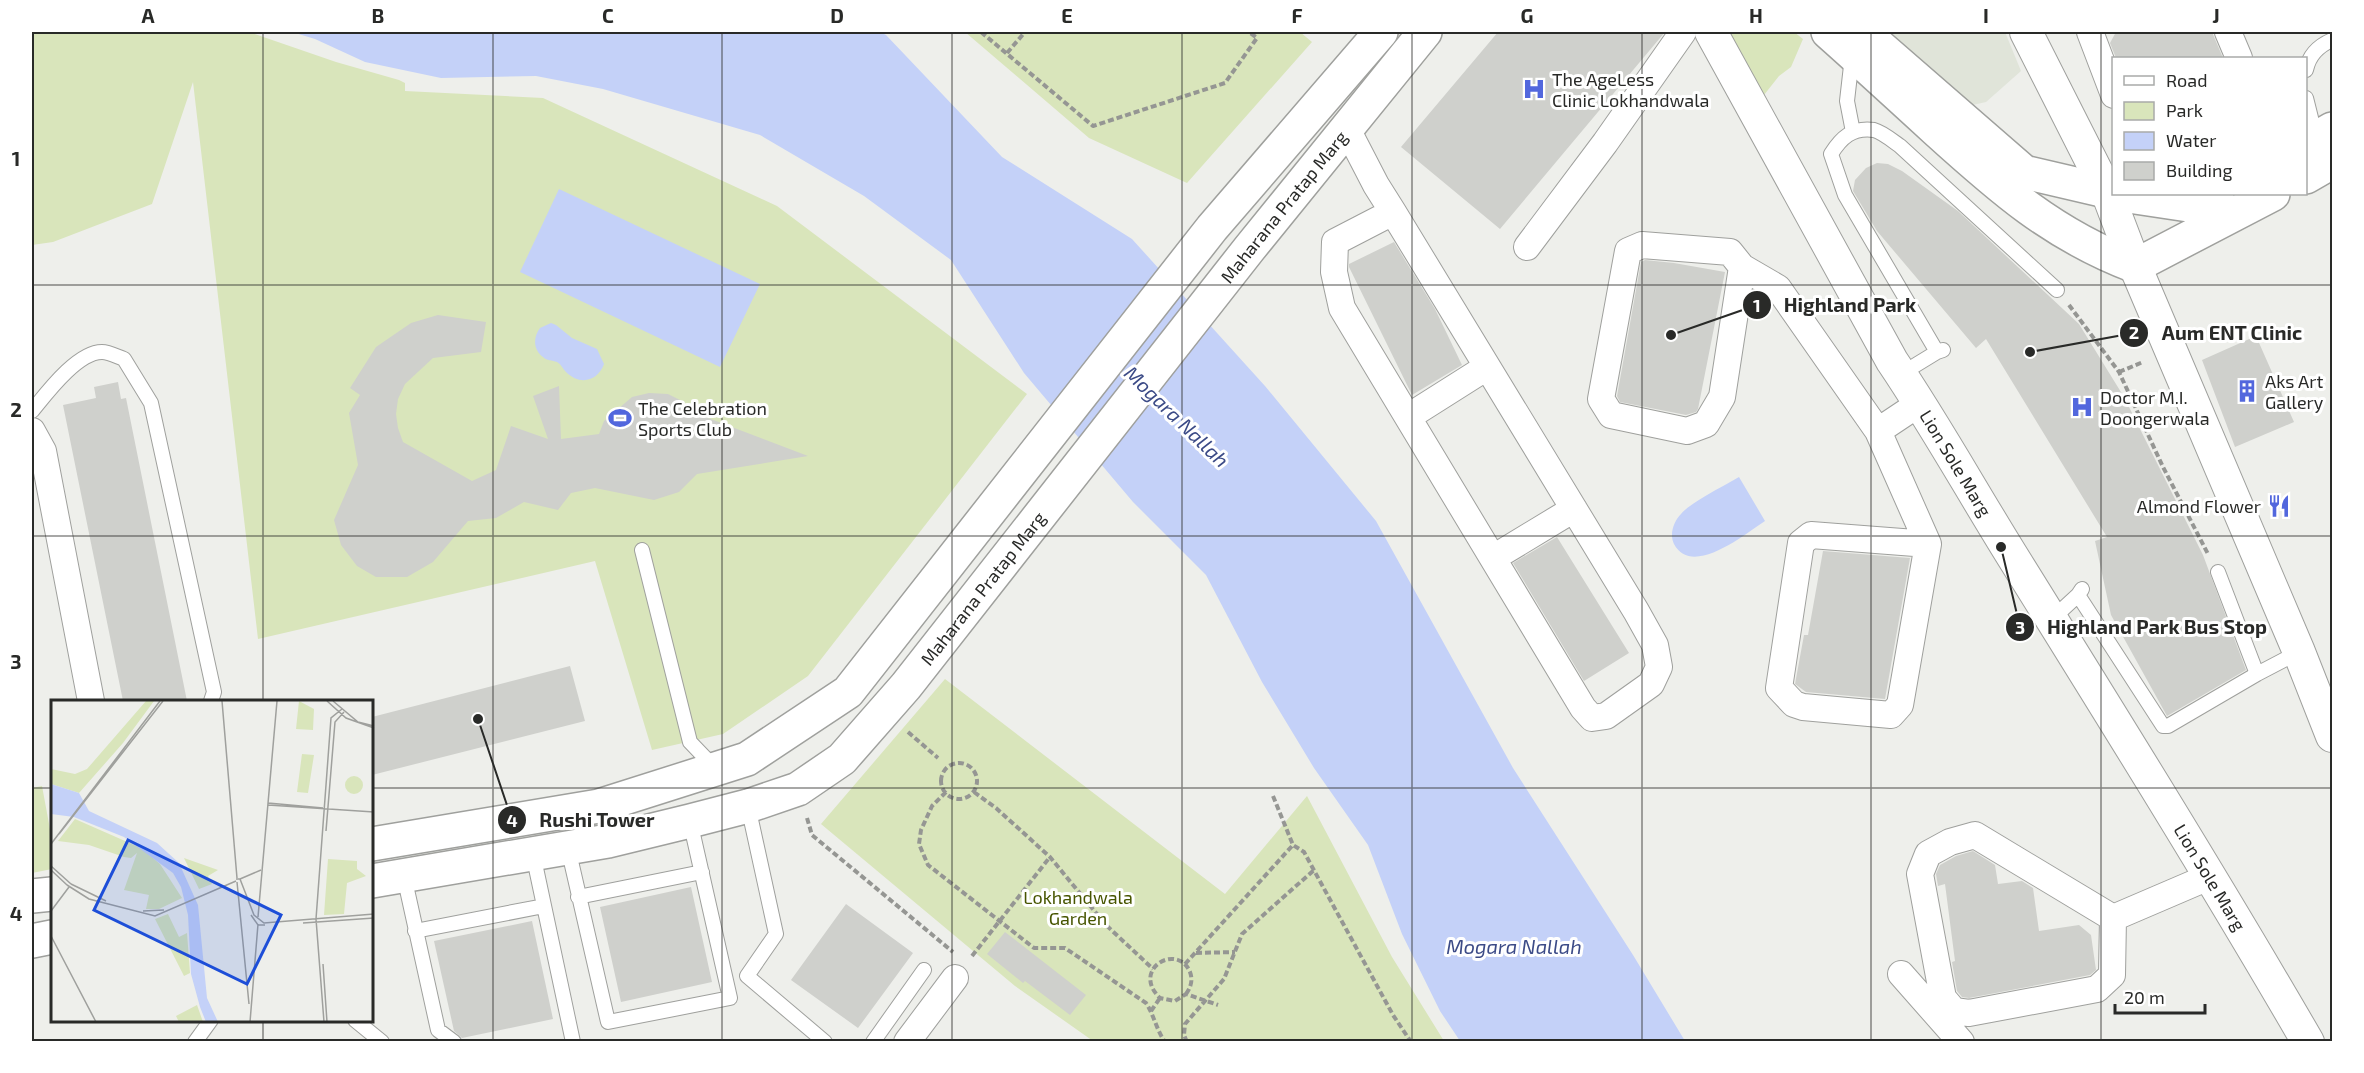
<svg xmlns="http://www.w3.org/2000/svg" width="2364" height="1073" viewBox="0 0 2364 1073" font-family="'Exo 2',sans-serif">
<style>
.built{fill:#e0e4d9}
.green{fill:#d9e5bb}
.water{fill:#c4d1f8}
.building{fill:#cfd0cc}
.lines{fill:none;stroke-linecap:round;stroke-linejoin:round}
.service-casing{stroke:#9fa09d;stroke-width:16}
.minor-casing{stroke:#9fa09d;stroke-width:28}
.tertiary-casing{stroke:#9fa09d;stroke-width:34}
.secondary-casing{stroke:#9fa09d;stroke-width:36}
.path{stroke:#959693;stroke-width:4;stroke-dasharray:6 3;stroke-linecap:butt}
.service{stroke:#fff;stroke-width:14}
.minor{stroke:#fff;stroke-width:26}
.tertiary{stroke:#fff;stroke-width:32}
.secondary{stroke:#fff;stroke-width:33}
.grid{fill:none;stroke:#292a28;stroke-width:1.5;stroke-opacity:0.55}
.labels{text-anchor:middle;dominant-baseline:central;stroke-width:6;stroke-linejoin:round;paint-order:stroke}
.poi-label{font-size:18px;fill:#292a28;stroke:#fff;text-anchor:start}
.street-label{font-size:18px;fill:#292a28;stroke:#fff}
.park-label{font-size:18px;fill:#475500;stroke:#fff}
.water-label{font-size:20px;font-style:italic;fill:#3c4b87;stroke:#fff}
.inset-road{fill:none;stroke:#9fa09d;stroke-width:1.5}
.view{fill:#1d4ed8;fill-opacity:0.15;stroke:#1d4ed8;stroke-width:3}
.inset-edge{fill:none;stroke:#292a28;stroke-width:3}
.leader{fill:none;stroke:#292a28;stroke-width:2}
.callout-dot{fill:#292a28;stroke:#fff;stroke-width:2}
.mark-label{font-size:18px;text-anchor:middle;font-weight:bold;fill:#fff}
.callout-label{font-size:20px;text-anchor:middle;font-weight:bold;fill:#292a28;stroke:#fff;stroke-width:6;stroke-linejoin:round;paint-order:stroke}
.neatline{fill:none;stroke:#292a28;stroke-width:2}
.grid-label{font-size:20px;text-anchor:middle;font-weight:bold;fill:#292a28}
</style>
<rect width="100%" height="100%" fill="#eeefeb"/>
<path class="built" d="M1884,32H2005L2021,71L1986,102L1968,106Z"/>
<path class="green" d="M32,32H249L336,62L399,80L405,83V91L543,98L777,206L1027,394L808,676L723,734L652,750L595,561L258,639L193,82L152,204L53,242L32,245Z
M965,32H1300L1312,42L1187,183L1089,138Z
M1728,32H1794L1803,39L1791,67L1779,76L1764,95Z
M945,679L1225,894L1307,796L1392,957L1444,1041H1093L1015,986L821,824Z
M42,786L52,840V869L32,873V788Z"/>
<path class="water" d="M292,32H880L886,35L1002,157L1132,239L1265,386L1376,521L1513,768L1633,955L1685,1041H1460L1440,1011L1402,934L1368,845L1314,768L1262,682L1206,575L1133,502L1024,373L951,260L864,196L760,135L603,89L536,76L441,78L365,62L315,39Z
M559,189L760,284L720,367L520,272Z
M551,323L556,325L572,338L597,349L604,364C598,381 580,386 566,372C563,369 561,364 557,362C552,360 547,361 543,357C533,350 533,337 540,328Z
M1739,477L1765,521C1745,534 1692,578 1674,544C1669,534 1674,521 1681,514C1691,502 1724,486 1739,477Z"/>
<path class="building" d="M1498,32H1665L1500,229L1401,147Z
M2116,32H2212L2223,58H2116L2110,43Z
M1877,163L1888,164L1902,171L1958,211L2079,324L2124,397L2203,555L2246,670L2167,716L2111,615L2095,541L2107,537L1986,339L1976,348L1877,231L1853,191L1855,180L1866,168Z
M1394,242L1435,309L1462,365L1412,395L1349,267V264Z
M1645,260L1674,263L1725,272L1698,409L1696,412L1686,415L1620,402L1617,396L1641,262Z
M438,315L486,322L481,352L433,358L405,384L398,399L396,414L398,428L403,442L472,481L496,470L511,426L548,439L533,396L559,386L561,439L599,434L604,421L632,397L649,393L668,394L684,402L695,413L808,456L697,474L679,492L654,500L595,488L571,493L558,510L524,502L496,518L468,521L433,562L407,577H376L357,566L341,545L334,520L358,465L349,413L360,395L350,388L376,347L411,323Z
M2256,336L2294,422L2235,447L2202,360Z
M118,382L121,399L126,398L187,701H123L63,405L96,398L94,387Z
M1557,537L1629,653L1584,681L1513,563Z
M1823,551L1910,558L1885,699L1806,692L1795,684L1804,635H1808Z
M570,666L585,721L372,775V717Z
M1973,851L1995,865L1998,884L2022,881L2033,888L2039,931L2079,925L2091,935L2096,970L2090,975L1969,998L1962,997L1957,991L1952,962L1955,961L1945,884L1938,886L1936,874L1940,865L1956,856Z
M691,887L712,982L621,1002L600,907Z
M846,904L913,953L858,1028L791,980Z
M532,921L553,1019L462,1038L454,1031L434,941Z
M1005,932L1086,995L1070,1015L1025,981L1023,983L987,954Z"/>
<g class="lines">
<g class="service-casing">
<path id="service" d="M1852,57L1847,101L1853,132
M2306,70C2309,55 2318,46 2332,40
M2306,98L2316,138
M1937,352L1845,195L1831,154C1841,138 1852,127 1874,130C1882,132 1893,141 1900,146L2057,290
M1901,374L1937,352L1943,350
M32,411C46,394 77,352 102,352C109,352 118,357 124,359L151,403L214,692L211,701
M642,550L690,742L715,768
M2218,572L2257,674
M2078,595L2163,726H2168L2257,674L2299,652
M2052,619L2078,595L2082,589
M748,806L776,934L747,976L825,1042
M568,848L608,1022L730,998L690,821
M533,854L573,1042
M404,876L438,1030L454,1042
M578,897L702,872
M415,931L544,906
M355,1020L382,1042
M195,1042L211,1020
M873,1042L924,970"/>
</g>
<g class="minor-casing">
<path id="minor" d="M2090,32L2114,95
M2228,32L2239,58
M1347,129L1376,185L1393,212L1636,611L1655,645L1659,667L1651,684L1606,716L1592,718L1583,708L1342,308L1334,272L1335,242L1393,212
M1527,247L1605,143L1683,32
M1742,267L1722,397L1706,424L1687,431L1611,415L1601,399L1628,251L1642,245L1730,252L1742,267L1778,288L1878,431
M1920,403L1878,431L1928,544L1900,705L1891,715L1803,707L1794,704L1779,688L1801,543L1811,535L1928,544
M1408,417L1487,367
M32,431L43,451L91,701
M1493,558L1574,509
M1975,835L2113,918L2112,975L2097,989L1969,1013L1954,1011L1943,998L1920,874L1928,854L1950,842Z
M2113,918L2211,876
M1901,974L1961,1042
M907,1042L955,978"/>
</g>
<g class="tertiary-casing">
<g id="tertiary">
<path id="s1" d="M1711,32L1892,361C1936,426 1974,495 2016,562C2115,721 2214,880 2308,1042"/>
<path d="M2026,32L2107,192L2135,266L2299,652L2332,736"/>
</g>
</g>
<g class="secondary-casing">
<g id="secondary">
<path d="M1828,32C1864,64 1900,97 1936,130C2000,188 2053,235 2135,266L2273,194"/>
<path d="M1863,32L2024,172L2114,193"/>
<path d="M2306,144L2332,129"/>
<path d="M2306,177L2332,162"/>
<path d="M2115,194L2195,206L2217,194"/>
<path d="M372,844L599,806L747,759L848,692L1212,228L1381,32"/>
<path id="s2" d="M372,881L608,841L690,821L748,806L798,789L842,759L906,686L1249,249L1425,32"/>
<path d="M32,896L52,894"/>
<path d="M32,941L52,937"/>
</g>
</g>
<path class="path" d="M981,32L1093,126L1225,83L1257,38L1249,32
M1007,53L1025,32
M2069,305L2119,372L2163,467L2208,554
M2119,372L2143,362
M908,732L938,758
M941 781a18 18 0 1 1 36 0a18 18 0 1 1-36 0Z
M946,792L932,806L921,830L919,844L928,865L1034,948H1065L1146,1003C1154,1015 1156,1029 1165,1042
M974,792L996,808L1050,857L1106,925L1153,969
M1273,796L1293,845L1304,852L1393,1015L1411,1042
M807,818L812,835L953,952
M1196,953L1235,952
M972,956L1050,857
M1185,964L1293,845
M1186,994C1191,987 1193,980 1190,972C1178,942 1130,969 1160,998L1175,1001L1186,994L1218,1005
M1151,1011L1160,998
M1187,1042L1184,1035L1185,1024L1224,979L1242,934L1314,870"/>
<use href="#service" class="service"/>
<use href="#minor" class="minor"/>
<use href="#tertiary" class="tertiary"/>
<use href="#secondary" class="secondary"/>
</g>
<path class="grid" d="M263,32V701M493,32V1042M722,32V1042M952,32V1042M1182,32V1042M1412,32V1042M1642,32V1042M1871,32V1042M2101,32V1042M32,285H2332M32,536H2332M32,788H52M372,788H2332M263,1020V1042"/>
<defs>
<g id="hospital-bare" transform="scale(1.8)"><path d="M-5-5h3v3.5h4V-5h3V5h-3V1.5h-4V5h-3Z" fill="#5267dd" stroke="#fff" stroke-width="2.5" paint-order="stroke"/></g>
<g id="building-bare" transform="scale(1.8)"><path d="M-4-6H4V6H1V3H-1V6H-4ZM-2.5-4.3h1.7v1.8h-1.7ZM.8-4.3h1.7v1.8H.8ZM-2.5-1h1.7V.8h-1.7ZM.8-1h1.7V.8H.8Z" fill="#5267dd" stroke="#fff" stroke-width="2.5" paint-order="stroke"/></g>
<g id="stadium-bare" transform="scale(1.8)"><path d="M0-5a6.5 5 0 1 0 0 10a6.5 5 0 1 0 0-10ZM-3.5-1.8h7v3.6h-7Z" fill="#5267dd" stroke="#fff" stroke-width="2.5" paint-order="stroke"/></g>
<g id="restaurant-bare" transform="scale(1.8)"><path d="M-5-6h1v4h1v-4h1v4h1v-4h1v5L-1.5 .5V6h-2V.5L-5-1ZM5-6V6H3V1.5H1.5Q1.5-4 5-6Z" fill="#5267dd" stroke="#fff" stroke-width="2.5" paint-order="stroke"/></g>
</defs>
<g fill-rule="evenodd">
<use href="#hospital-bare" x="1534" y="89"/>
<use href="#building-bare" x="2247" y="391"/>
<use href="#hospital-bare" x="2082" y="407"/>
<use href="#stadium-bare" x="620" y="418"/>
<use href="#restaurant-bare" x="2279" y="506"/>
</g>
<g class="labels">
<g class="poi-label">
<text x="1552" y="79">The AgeLess<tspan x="1552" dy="21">Clinic Lokhandwala</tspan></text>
<text x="2265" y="381">Aks Art<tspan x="2265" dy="21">Gallery</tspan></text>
<text x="2100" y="397">Doctor M.I.<tspan x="2100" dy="21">Doongerwala</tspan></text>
<text x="638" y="408">The Celebration<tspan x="638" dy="21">Sports Club</tspan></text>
<text x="2261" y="506" text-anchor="end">Almond Flower</text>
</g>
<g class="street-label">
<text stroke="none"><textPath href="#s2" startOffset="1197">Maharana Pratap Marg</textPath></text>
<text stroke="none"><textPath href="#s1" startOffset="496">Lion Sole Marg</textPath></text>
<text stroke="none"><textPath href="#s2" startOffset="711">Maharana Pratap Marg</textPath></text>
<text stroke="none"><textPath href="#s1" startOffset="982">Lion Sole Marg</textPath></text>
</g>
<g class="park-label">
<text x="1078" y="897">Lokhandwala<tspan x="1078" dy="21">Garden</tspan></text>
</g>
<g class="water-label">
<text transform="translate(1177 416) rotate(44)">Mogara Nallah</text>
<text x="1514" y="946">Mogara Nallah</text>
</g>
</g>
<g transform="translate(51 700)">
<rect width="322" height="322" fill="#eeefeb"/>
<path d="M95,1H103L72,43L28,93L0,84V69L24,74L36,69ZM248,1L263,9L262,30L245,29ZM251,54L263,55L257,93L246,92ZM294 85a9 9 0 1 1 18 0a9 9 0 1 1-18 0ZM24,119L90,148L109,164L131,198L108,209H95L98,195L73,190L86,153L80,158L73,157L38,145L7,141ZM133,158L167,170L157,176L161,184L148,189ZM277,159L306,161V169L315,176L296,183L293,214L273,215ZM117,214L128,237L136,233L139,273L133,276L104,219ZM146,305L152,322H128L125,316Z" fill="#d9e5bb"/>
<path d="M0,84L28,93L38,111L106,143L128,163L147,205L156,298L167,322H155L149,307L140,274L137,215L130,187L122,173L73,137L23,117L0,114Z" fill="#c4d1f8"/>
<path class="inset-road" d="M171,1L186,178M276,1L295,18L323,28M282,1L307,22L323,26M217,103L272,108M217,105L323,112M275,131L284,22L293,12M8,134L112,1M0,144L109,1M0,166L20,184M0,170L16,185M185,179H189L203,215L213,223L323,214M189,179L210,170M186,182L198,304M20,184L55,201M16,185L38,199L104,216L185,181M0,211L18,187M92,211L113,210M200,215L207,225H214M207,217L226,1M252,223L323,218M0,236L45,322M272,264L276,322M199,322L207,224M273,322L265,219L280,18L291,9"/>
<path class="view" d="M77,140L230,215L196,284L43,210Z"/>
<rect width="322" height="322" class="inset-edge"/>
</g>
<path class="leader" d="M1671 335L1757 305M2030 352L2134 333M2001 547L2020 627M478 719L512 820"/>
<g class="callout-dot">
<circle cx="1671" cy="335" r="6"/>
<circle cx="2030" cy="352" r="6"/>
<circle cx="2001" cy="547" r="6"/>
<circle cx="478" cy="719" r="6"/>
<circle cx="1757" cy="305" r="15"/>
<circle cx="2134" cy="333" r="15"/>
<circle cx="2020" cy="627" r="15"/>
<circle cx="512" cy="820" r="15"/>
</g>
<g class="mark-label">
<text x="1757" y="312">1</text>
<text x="2134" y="339">2</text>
<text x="2020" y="634">3</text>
<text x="512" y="827">4</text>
</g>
<g class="callout-label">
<text x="1850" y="312">Highland Park</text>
<text x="2232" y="340">Aum ENT Clinic</text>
<text x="2157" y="634">Highland Park Bus Stop</text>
<text x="597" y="827">Rushi Tower</text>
</g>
<rect width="2364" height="1073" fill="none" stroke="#ffffff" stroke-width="66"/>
<rect x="2112" y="57" width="195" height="138" fill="#ffffff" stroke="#a9aaa9" stroke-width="1.5"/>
<rect x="2124" y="76" width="30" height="9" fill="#ffffff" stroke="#a9aaa9" stroke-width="1.5"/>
<text x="2166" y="87" font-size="18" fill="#292a28">Road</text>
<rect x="2124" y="102" width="30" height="18" fill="#d9e5bb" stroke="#a9aaa9" stroke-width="1.5"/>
<text x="2166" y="117" font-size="18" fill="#292a28">Park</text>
<rect x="2124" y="132" width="30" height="18" fill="#c4d1f8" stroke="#a9aaa9" stroke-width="1.5"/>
<text x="2166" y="147" font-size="18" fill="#292a28">Water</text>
<rect x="2124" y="162" width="30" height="18" fill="#cfd0cc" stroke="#a9aaa9" stroke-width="1.5"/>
<text x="2166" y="177" font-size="18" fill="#292a28">Building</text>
<path d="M2115 1004v9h90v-9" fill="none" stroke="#292a28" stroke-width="3"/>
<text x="2124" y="1004" font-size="18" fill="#292a28" stroke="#ffffff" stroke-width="4.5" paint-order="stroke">20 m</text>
<rect x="33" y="33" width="2298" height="1007" class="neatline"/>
<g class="grid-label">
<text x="148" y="23">A</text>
<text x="378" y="23">B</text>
<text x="608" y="23">C</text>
<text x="837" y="23">D</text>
<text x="1067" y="23">E</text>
<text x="1297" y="23">F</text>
<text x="1527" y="23">G</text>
<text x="1756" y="23">H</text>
<text x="1986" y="23">I</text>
<text x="2216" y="23">J</text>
<text x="16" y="166">1</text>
<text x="16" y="417">2</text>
<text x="16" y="669">3</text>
<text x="16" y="921">4</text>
</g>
</svg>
